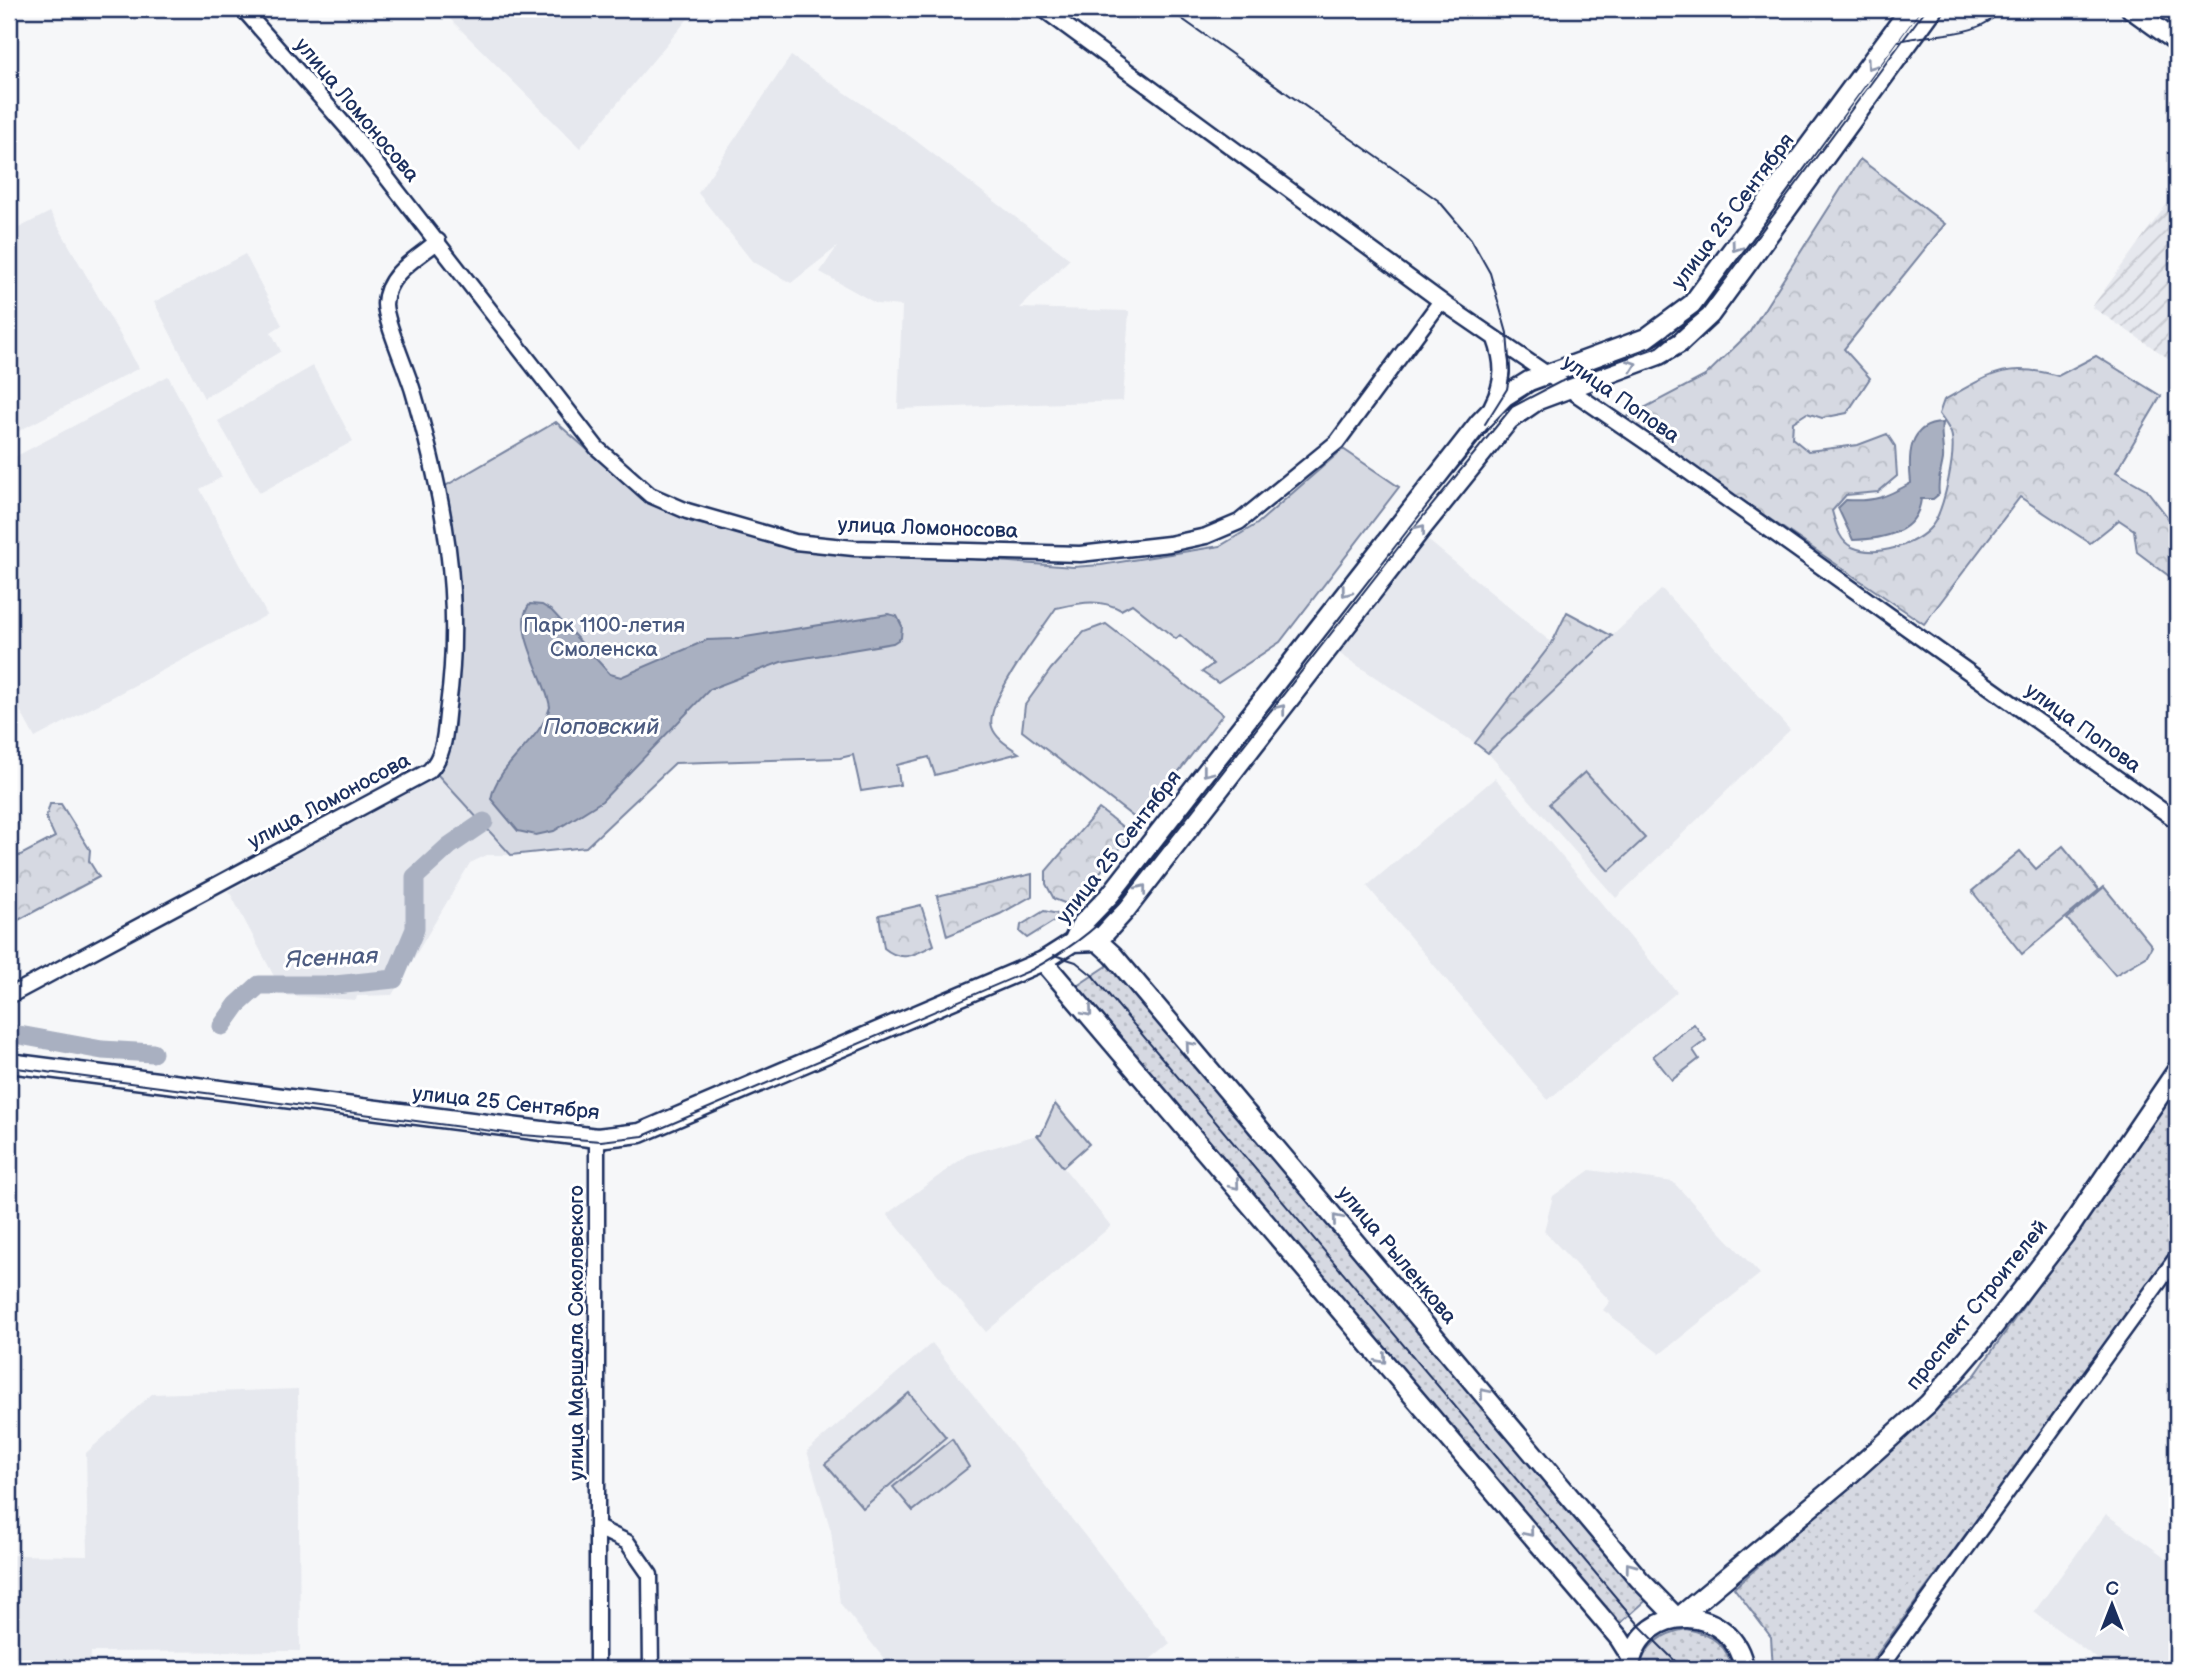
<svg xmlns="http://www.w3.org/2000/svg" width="2186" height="1678" viewBox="0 0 2186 1678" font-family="'Balsamiq Sans',sans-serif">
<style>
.built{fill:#e6e8ee}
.industrial{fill:url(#industrial-furrows)}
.grass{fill:url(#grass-dots);stroke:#7884a0;stroke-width:2}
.forest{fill:url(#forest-crowns);stroke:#7884a0;stroke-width:2}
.park{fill:#d6d9e2;stroke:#7884a0;stroke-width:2}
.water{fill:#a9b0c1;stroke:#707c99;stroke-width:2}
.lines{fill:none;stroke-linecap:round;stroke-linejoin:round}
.river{stroke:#a9b0c1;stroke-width:19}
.minor-casing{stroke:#1b2f5e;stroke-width:19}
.major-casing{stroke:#1b2f5e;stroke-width:23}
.minor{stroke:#fff;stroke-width:14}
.major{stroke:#fff;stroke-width:18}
.tram{stroke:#1b2f5e;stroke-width:2}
.oneway{stroke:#8d97ae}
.labels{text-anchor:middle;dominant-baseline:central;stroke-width:6;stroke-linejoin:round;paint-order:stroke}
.street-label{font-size:21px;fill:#1b2f5e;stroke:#fff}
.park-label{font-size:21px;fill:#4a5a7f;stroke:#fff}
.water-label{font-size:23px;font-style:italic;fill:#4d5c81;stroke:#fff}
</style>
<defs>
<pattern id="industrial-furrows" width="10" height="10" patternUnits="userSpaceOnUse" patternTransform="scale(1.75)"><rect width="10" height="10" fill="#e6e8ee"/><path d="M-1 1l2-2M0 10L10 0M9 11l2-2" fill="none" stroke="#c5c7ce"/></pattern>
<pattern id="grass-dots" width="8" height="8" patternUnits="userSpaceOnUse" patternTransform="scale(1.75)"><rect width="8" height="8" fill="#d6d9e2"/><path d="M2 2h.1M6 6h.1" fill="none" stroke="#b7bbc4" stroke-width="1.8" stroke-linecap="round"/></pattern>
<pattern id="forest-crowns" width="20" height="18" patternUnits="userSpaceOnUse" patternTransform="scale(1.75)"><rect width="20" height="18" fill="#d6d9e2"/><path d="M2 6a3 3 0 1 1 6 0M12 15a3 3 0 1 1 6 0" fill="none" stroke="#b7bbc4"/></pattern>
</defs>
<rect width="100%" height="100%" fill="#f6f7f9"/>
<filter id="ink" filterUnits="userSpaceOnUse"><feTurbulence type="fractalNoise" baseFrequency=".0143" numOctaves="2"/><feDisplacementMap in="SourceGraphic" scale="14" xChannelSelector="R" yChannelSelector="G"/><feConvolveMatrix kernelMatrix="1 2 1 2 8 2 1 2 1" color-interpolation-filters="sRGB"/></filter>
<g filter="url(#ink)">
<path class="built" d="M440,9H696L580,148Z
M791,56L911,137L1070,259L1020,308L1129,311L1123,401L898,409L902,306L877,304L820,272L837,247L791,283L752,261L698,193Z
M50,212L139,368L9,436V233Z
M245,254L282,325L271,332L281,351L204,398L154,302Z
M313,366L353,441L260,493L218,421Z
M168,376L222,477L200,489L267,615L35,738L9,690V460Z
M1424,537L1552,643L1475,743L1334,650Z
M1662,589L1790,730L1616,898L1488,753Z
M437,774L511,855H487L470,863L392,995L357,996L356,1000L279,995L276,980L229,891Z
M1495,778L1677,992L1548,1100L1367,886Z
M1037,1135L1111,1226L986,1332L887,1214L967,1155Z
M1590,1170L1673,1182L1760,1274L1660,1354L1603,1310L1610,1301L1544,1231L1553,1196Z
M932,1343L1170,1643L1138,1669H892L840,1603L831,1531L807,1451Z
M298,1389L300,1651L91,1652L90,1669H9V1555L88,1556L86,1453L152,1394Z
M2106,1514L2177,1566V1669H2111L2034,1612Z"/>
<path class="industrial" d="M2177,190V364L2092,307Z"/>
<path class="grass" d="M1110,964L1649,1598L1617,1626L1077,986Z
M2177,1089V1249L1866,1669H1773L1771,1637L1734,1588L1975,1375Z
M1686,1629C1709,1633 1728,1644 1732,1669H1640C1644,1644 1663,1633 1686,1629Z"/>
<path class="forest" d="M1860,159L1945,224L1844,349L1870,378L1847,413L1822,418L1807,413L1793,422L1792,438L1808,451L1858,445L1887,434L1895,446L1897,476L1878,492L1846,495L1832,511C1836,524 1838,540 1852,547C1876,558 1916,545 1932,526C1944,510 1957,451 1951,433C1948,426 1943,420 1939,414L1944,400C1989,375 2006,361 2058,376L2096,356L2161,396L2116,472L2146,489L2169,519L2177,518V582L2137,552L2134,530L2119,520L2090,543L2020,497L1924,624L1623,419L1705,376L1749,333Z
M1567,612L1612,636L1488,753L1475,743L1552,643Z
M50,804H61L90,850L89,861L99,877L9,925V861L55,837L46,818Z
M1099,809L1132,834L1072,906L1054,899L1046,884V871Z
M2063,846L2099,890L2022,954L1972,891L2020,851L2036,869Z
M1032,874V896L1000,914L947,936L937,896Z
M921,905L934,945C914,955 902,963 884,948L879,915Z
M1044,911L1058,914L1059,918L1027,938L1020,932L1021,925Z"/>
<path class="park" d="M556,422L627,485L691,522L792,545L1073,567L1101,565L1220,546L1257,524L1343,449L1399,487L1280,642L1218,683L1202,672L1213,664L1180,635L1176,639L1132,604L1121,610C1099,598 1080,603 1056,608C1041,631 984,703 992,727C996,739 1009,746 1019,753L935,775L929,757L897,765L900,785L861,791L853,755L840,758L675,763L586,847L511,855L437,774L455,725L461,591L442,488Z
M1106,624L1223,714L1140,822L1022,731L1025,705L1051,669L1084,632Z
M1585,772L1645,838L1609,871L1549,804Z
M2104,887L2152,946L2146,957L2115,975L2067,919Z
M1694,1024L1706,1040L1693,1050L1699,1059L1672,1080L1653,1056Z
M1055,1104L1089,1144L1063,1167L1037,1135H1041Z
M909,1393L946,1437L863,1508L825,1464Z
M952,1439L969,1467L913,1511L893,1487Z"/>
<path class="water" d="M1942,423C1940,436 1944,447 1943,459C1941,472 1937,481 1939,494L1933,499H1921C1917,534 1882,539 1853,540L1838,508L1846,500C1875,502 1886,497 1911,483C1908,456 1908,424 1942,423Z
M530,604L542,605L552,611L610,674L621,677L707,640L733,639L888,614L897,616L902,626L901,638L893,643L781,662L710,689L602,801L554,831L536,835L518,831L491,799C498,762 540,743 550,707C546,678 510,627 530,604Z"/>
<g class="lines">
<path class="river" d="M222,1026L237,1005L259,985H335L394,979L415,929V877L449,846L484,822
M9,1038L14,1034L102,1050L153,1053"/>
<g class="minor-casing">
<path id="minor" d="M243,9L356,138L597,448L650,495L687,511L795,542L854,548L1080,554L1169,544L1206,536L1239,522L1337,442L1441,301
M1043,9L1445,304L1665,455L2177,821
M1492,405C1504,382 1504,363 1495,339
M9,996L429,771C446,754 445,729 448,706C463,596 444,497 413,391C407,371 385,321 385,304C386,274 417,258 438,241
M597,1138V1669
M598,1528L627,1542L650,1575L651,1669
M1879,1669L2177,1257"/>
</g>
<g class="major-casing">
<path id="major" d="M2131,9L2177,42
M1091,935L1113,955L1639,1579L1676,1617
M1073,942L1098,941L1125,911L1422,528L1509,420L1538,400L1659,355L1680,343L1710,315L1933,9
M1043,961L1619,1638L1631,1657
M9,1063L597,1138L640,1133L1043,961L1073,942L1081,925L1110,895L1160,831L1479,423L1505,396L1529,381L1646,338L1692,304L1910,9
M1679,1617L1848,1476L1928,1404L1984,1339L2069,1229L2177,1070
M1630,1666C1641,1599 1735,1604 1744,1669"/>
</g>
<use href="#minor" class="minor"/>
<use href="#major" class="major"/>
<path class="tram" d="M1168,9L1439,201L1471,239L1490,273L1507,333L1510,372L1507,389L1485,424
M1899,41C1933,32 1980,39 2002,9
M1054,955L1076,962L1092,975L1640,1626L1683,1669
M9,1067L522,1135L601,1141L643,1136L1029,971C1065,952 1093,932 1121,902L1412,530L1512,407L1560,382L1658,347L1703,310L1926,9"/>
</g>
<defs><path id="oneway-chevron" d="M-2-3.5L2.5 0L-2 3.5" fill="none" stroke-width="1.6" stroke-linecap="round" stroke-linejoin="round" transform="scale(1.75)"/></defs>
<g class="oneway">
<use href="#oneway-chevron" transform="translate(1871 65) rotate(126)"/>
<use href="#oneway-chevron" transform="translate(1736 247) rotate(126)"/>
<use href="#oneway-chevron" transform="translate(1632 365) rotate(-20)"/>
<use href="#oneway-chevron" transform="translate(1421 529) rotate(-52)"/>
<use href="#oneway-chevron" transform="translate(1346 592) rotate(127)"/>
<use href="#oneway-chevron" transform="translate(1281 709) rotate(-52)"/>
<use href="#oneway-chevron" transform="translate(1207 772) rotate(128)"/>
<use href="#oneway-chevron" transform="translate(1142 889) rotate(-52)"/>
<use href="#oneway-chevron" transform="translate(1088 1012) rotate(50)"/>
<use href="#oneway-chevron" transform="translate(1190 1046) rotate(-130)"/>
<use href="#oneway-chevron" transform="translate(1235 1185) rotate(50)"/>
<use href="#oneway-chevron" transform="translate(1337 1219) rotate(-130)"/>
<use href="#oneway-chevron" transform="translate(1382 1359) rotate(49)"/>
<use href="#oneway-chevron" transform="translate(1484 1393) rotate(-130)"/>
<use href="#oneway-chevron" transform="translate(1529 1532) rotate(50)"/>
<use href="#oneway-chevron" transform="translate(1630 1567) rotate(-127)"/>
</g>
</g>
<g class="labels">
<g class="street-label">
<text transform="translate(357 110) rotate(50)">улица Ломоносова</text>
<text transform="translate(1733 211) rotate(-53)">улица 25 Сентября</text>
<text transform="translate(1621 399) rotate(35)">улица Попова</text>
<text transform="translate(928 528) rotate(2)">улица Ломоносова</text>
<text transform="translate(2083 728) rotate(36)">улица Попова</text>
<text transform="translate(329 801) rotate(-28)">улица Ломоносова</text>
<text transform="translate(1119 847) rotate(-52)">улица 25 Сентября</text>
<text transform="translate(506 1103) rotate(6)">улица 25 Сентября</text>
<text transform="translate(1397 1255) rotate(50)">улица Рыленкова</text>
<text transform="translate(1977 1305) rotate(-51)">проспект Строителей</text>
<text transform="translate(576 1333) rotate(-90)">улица Маршала Соколовского</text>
</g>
<g class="park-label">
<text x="604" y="625">Парк 1100-летия<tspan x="604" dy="24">Смоленска</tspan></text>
</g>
<g class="water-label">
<text x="601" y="727">Поповский</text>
<text transform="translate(332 958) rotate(-3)">Ясенная</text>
</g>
</g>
<rect width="2186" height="1678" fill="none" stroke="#fff" stroke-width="35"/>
<rect x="18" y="18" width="2151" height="1643" fill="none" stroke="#1b2f5e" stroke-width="2.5" filter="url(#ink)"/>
<g transform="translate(2112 1605)" stroke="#ffffff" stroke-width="5" paint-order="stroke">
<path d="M0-5L12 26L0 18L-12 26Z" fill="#1b2f5e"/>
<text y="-10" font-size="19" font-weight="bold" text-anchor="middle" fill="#1b2f5e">С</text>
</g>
</svg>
